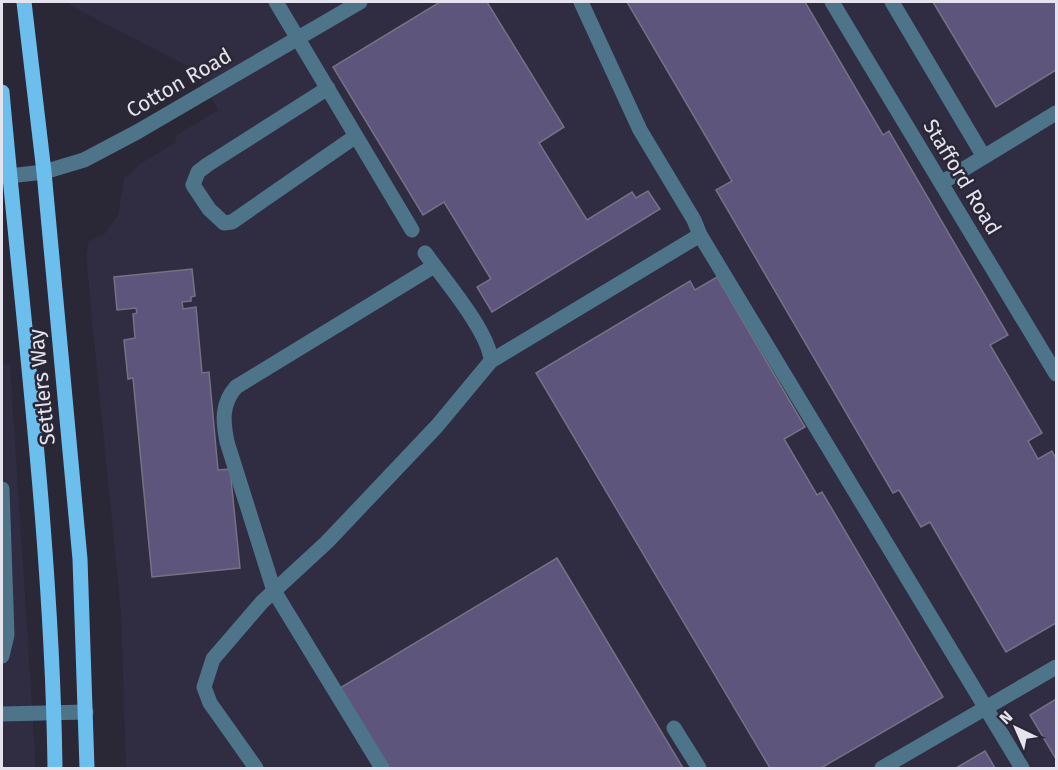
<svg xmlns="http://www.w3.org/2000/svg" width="1058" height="770" viewBox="0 0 1058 770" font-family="'Fira Sans',sans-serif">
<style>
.built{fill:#302c42}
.building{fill:#5d557c;stroke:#757284;stroke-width:1.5}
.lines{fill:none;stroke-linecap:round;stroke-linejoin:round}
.minor{stroke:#4e748a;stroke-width:15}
.major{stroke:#6cbeed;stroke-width:15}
.labels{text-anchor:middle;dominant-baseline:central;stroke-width:5;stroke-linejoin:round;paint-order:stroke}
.street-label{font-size:21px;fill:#e5e3ee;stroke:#2a2736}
</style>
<rect width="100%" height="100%" fill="#2a2736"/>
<path class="built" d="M68,2H1056V768H126L121,614L86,257L89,241L104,234L118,215L124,179L141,163L175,143L177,135L218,110L195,70L71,6Z
M10,364L35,751V768H2V365Z"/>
<path class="building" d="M440,2H487L564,127L539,143L587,220L632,192L636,198L648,191L660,209L492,312L477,287L491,279L444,202L423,215L333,67Z
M627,2H805L883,135L889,131L1008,335L990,345L1042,433L1028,441L1038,459L1052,451L1056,459V623L1006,652L930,522L921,527L899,490L893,493L716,190L732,181Z
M933,2H1056V70L996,107Z
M192,269L195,296L191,297V301L182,302L183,309L196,307L202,373L209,372L218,470L230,469L240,568L152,577L133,378L128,379L124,340L135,338L133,314L137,313L136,308L117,310L114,277Z
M717,277L805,427L784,439L817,495L822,492L943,697L821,768H770L536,373L690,281L695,290Z
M557,558L683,768H389L340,688Z
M1056,699V759L1030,715Z
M985,751L995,768H956Z"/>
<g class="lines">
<path class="minor" d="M276,2L412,230
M832,2L1056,374
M892,2L984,157
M328,88L207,165L198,172L193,185L209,209L224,223L232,222L356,136
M9,176L44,172L84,160L137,132L360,2
M941,183L1056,113
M700,235L1022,768
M491,361L700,235L694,220L640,130L581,2
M2,489L7,635L2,656
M2,714L86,712
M674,728L699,768
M256,768L210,703L204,687L213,659L262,602L327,542L437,426L491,361C490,333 443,278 425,253
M382,768L274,591L227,442C223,422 221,404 236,387L434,266
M882,768L1056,667"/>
<path class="major" d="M24,2L44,172L80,559L87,768
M2,92C22,317 52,542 55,768"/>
</g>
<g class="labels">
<g class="street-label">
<text transform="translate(179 83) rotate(-30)">Cotton Road</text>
<text transform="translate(962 177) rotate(59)">Stafford Road</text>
<text transform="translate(42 387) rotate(-96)">Settlers Way</text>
</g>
</g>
<rect width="1058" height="770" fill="none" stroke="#e5e3ee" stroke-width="6"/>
<g transform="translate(1016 728) rotate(316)" stroke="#2a2736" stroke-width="4.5" paint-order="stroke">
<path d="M0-4.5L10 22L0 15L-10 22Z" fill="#e5e3ee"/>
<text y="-9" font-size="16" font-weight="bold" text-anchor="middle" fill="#e5e3ee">N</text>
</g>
</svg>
